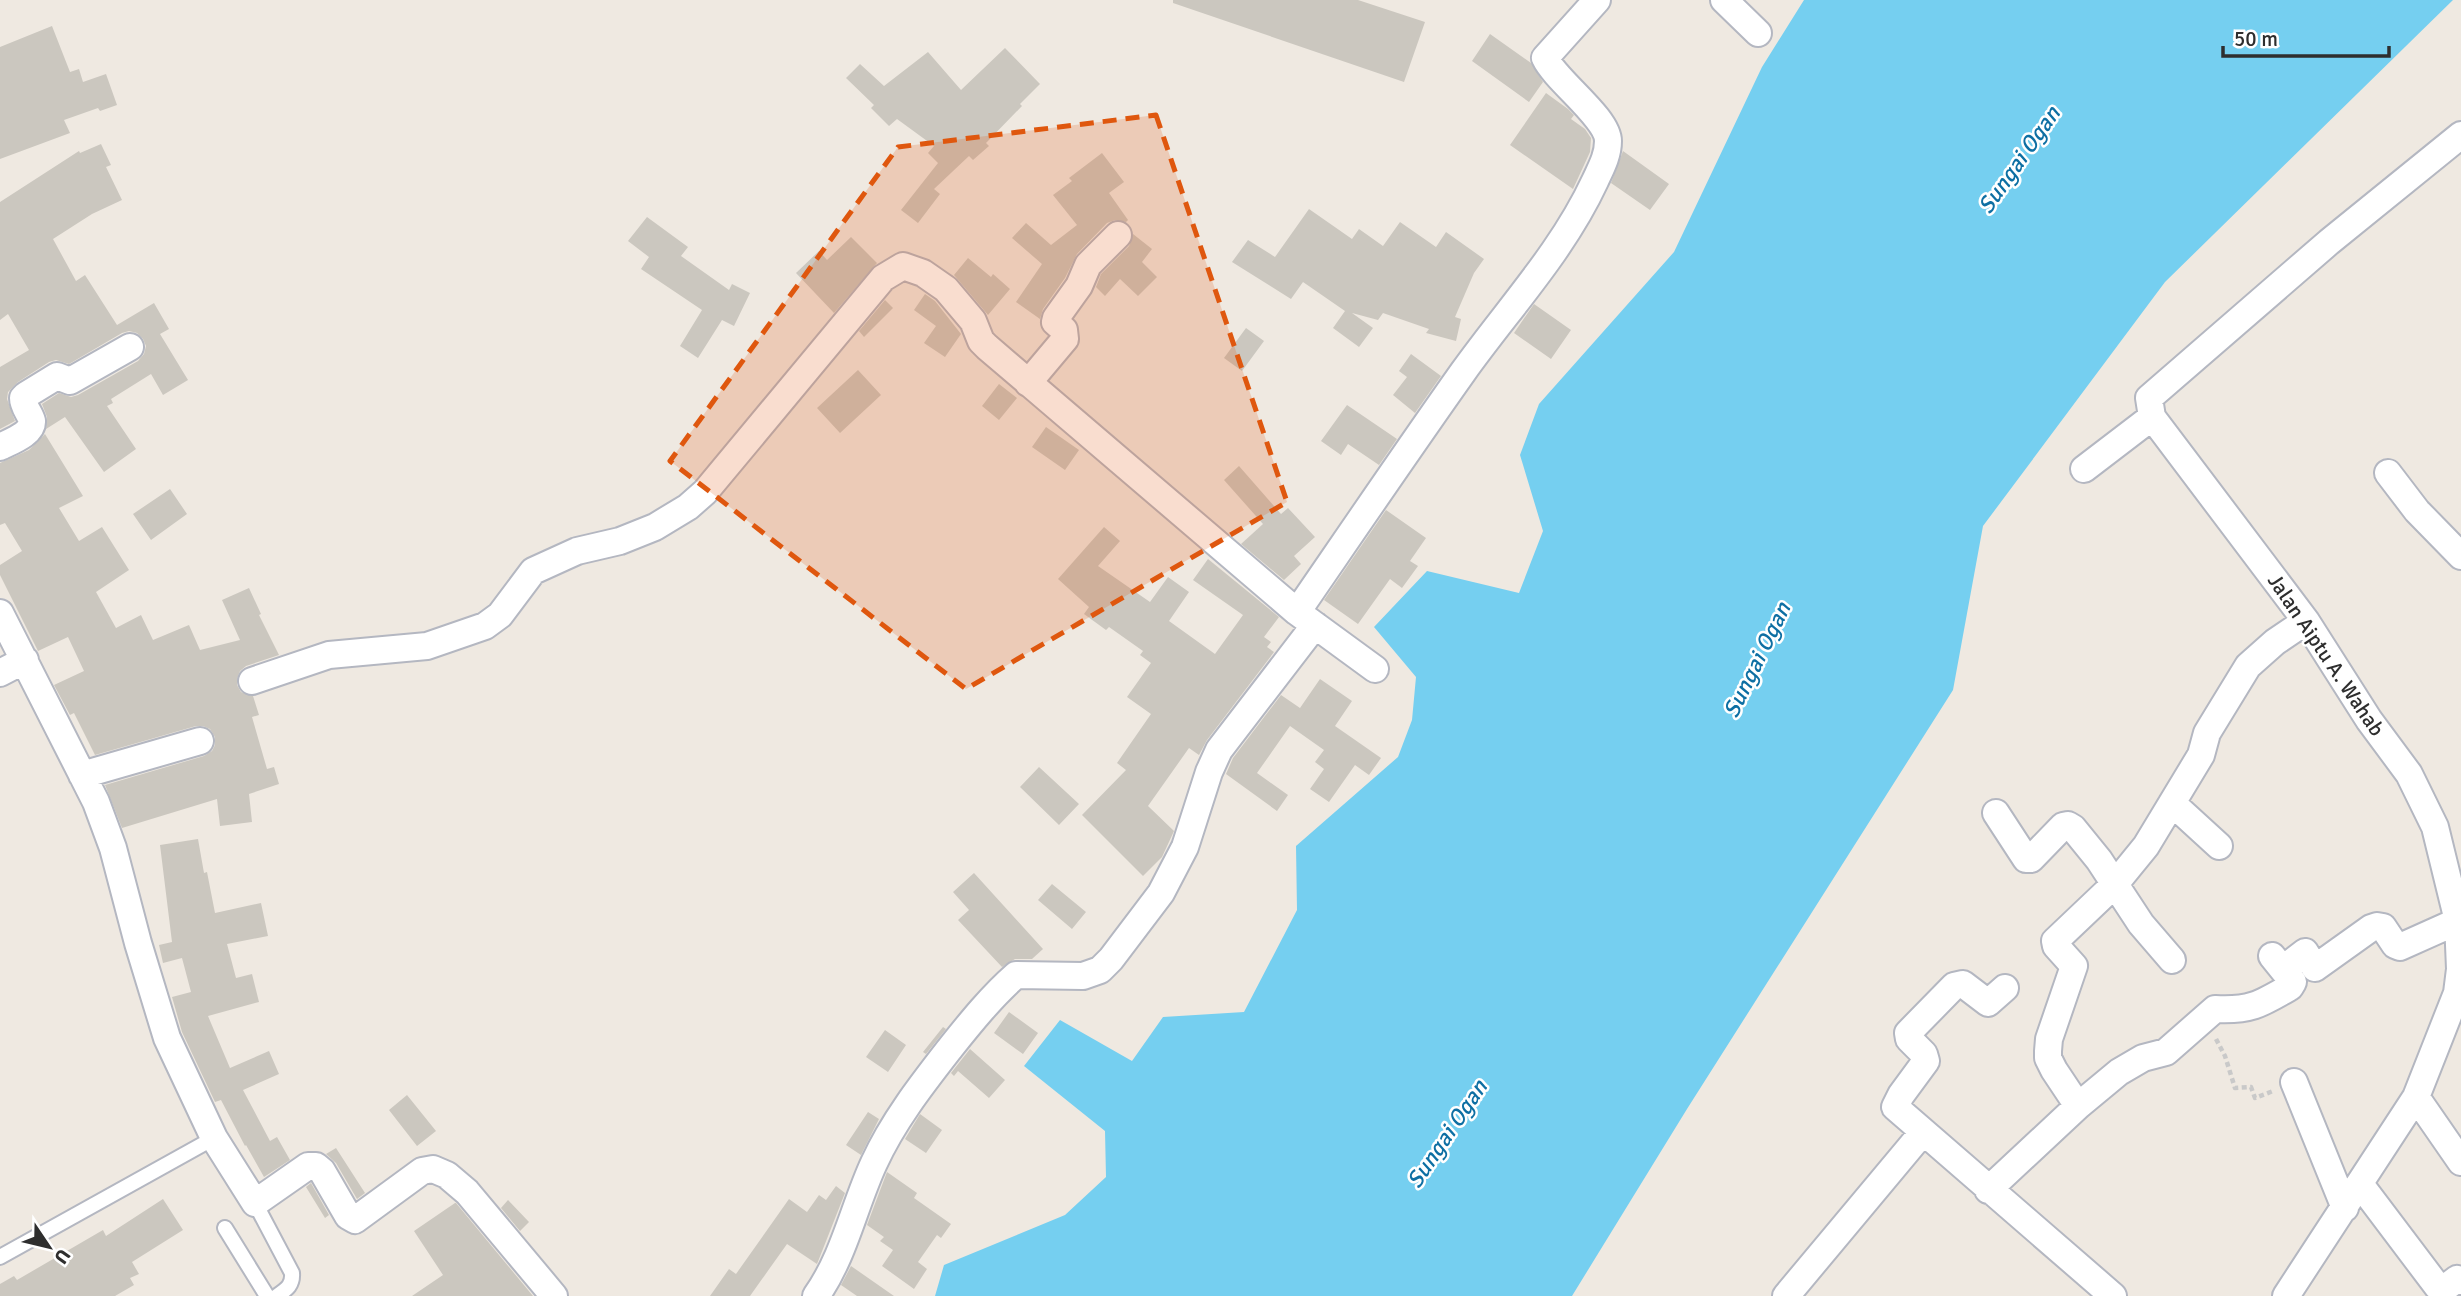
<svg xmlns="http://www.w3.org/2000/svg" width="2461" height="1296" viewBox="0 0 2461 1296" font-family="Signika,sans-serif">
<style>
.water{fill:#75cff0}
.building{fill:#cbc7bf}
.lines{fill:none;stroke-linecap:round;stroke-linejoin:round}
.lane-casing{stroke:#b4b7c1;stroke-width:18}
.street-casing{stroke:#b4b7c1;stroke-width:30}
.path{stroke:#c9c9c9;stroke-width:4.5;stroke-dasharray:5 3.5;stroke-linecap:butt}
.lane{stroke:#fff;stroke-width:14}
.street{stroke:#fff;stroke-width:26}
.marked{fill:#df570e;fill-opacity:0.2;stroke:#df570e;stroke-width:5;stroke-dasharray:14 9;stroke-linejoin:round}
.labels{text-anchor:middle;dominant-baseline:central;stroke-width:5;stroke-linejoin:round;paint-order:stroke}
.street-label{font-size:21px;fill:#2e2e2e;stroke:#fff}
.water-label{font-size:23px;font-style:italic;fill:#0d6fa3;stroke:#fff}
</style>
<rect width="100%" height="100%" fill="#efe9e1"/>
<path class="water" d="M1804,0H2453L2165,282L1983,526L1953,690L1687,1109L1572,1296H935L944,1265L1065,1215L1106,1177L1105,1131L1024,1066L1060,1020L1132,1061L1163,1017L1244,1012L1297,910L1296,846L1398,757L1412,720L1416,677L1374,627L1427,571L1519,593L1543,531L1520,455L1539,404L1674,252L1762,67Z"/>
<path class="building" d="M1173,0H1358L1425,22L1404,82L1173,3Z
M52,26L70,72L79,69L83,82L106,74L117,105L100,111L98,108L64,120L70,133L0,159V47Z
M1490,34L1531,63L1543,82L1529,102L1472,61Z
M1005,48L1040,84L1020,104L1022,106L986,143L989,146L973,160L969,156L934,189L940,194L918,223L901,210L938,163L928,153L934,146L897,119L889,126L871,108L874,105L846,78L860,64L884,86L928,52L961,90Z
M1546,93L1568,109L1574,115L1571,119L1585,129L1591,138L1590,152L1573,189L1510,145Z
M101,144L111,165L106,167L122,200L92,214L53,239L76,281L85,275L117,325L154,303L169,329L160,334L188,380L163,395L151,374L111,399L113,403L107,406L136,449L104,472L65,417L46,429L47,417L42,404L59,393L71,397L78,395L138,361L144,354L146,346L143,339L137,333L129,331L122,333L69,364L56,360L49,362L18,382L8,392L7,399L15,421L0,429V367L29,350L8,314L0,320V202L79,151L80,153Z
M1623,151L1669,184L1650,210L1611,183Z
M1102,153L1124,182L1109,193L1128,220L1126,222L1115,220L1107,223L1077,254L1065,278L1043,309L1040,319L1016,302L1042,264L1012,238L1026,223L1051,245L1077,225L1053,195L1072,181L1069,178Z
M1309,209L1352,239L1359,229L1383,246L1400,222L1436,247L1446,232L1484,259L1474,273L1455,317L1461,319L1456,341L1426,333L1429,329L1383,313L1378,320L1352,313L1373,328L1359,347L1333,328L1345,311L1303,282L1291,299L1232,262L1248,240L1275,257Z
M647,217L688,247L681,256L729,290L732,284L750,293L734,326L722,320L698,358L680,346L702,310L641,269L649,257L628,241Z
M1133,234L1152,249L1142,262L1157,277L1138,296L1120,279L1105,296L1096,287L1101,274L1129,246Z
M851,237L877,263L834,313L796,273L819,251L827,260Z
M968,258L991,277L993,274L1010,289L988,315L954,275Z
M925,294L935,301L961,334L945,357L924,343L936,326L914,310Z
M885,300L893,308L864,337L859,331Z
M1534,304L1571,330L1551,359L1514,333Z
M1246,328L1264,341L1242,371L1224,358Z
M1411,354L1441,376L1415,413L1393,395L1407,377L1399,371Z
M858,370L881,395L840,433L817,408Z
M999,384L1017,398L999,420L982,406Z
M1347,405L1397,439L1379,465L1348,444L1341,455L1321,441Z
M1046,427L1079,450L1065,470L1032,447Z
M45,434L83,496L59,508L79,541L102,527L129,570L96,592L116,628L141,615L153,640L189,625L200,650L240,640L222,600L249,588L261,614L259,615L279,655L246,666L240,671L237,679V685L241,692L253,696L259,715L252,717L267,769L274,767L279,784L249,794L252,822L220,826L217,799L122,828L105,785L204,756L212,751L215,745V737L210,729L203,726H196L95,755L74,713L70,715L54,685L84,671L68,637L38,651L0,575V565L22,551L5,523L0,525V463L29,450Z
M1239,466L1281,514L1288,508L1315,537L1294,556L1301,564L1284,580L1241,544L1263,524L1224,480Z
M170,489L187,514L151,540L133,514Z
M1386,510L1426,538L1410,561L1418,566L1402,588L1390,579L1358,624L1324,600Z
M1104,527L1120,541L1098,566L1150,602L1168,577L1189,592L1169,621L1215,654L1243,615L1193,580L1208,559L1279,617L1264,637L1271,642L1267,647L1274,652L1207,740L1199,755L1189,748L1148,806L1174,831L1162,857L1143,876L1082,815L1126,770L1117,763L1151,714L1127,697L1151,663L1140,655L1143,651L1109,627L1106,630L1084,614L1089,607L1058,579Z
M1320,679L1352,701L1335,726L1381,758L1369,775L1355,765L1329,802L1310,789L1324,769L1315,762L1324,750L1290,726L1257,773L1288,795L1277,811L1226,774L1233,758L1281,695L1300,708Z
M1039,767L1079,804L1059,825L1020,787Z
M198,839L204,873L207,872L215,913L261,903L268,936L227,944L236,978L252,974L259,1002L208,1016L230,1068L269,1051L279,1074L243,1090L270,1141L277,1137L290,1160L264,1177L246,1145L245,1146L221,1100L215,1102L182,1032L172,997L191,992L182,958L163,963L159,945L172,942L160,845Z
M974,873L1043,949L1032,959H1015L1002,967L958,920L969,910L953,892Z
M1052,884L1086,912L1072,929L1038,900Z
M1009,1012L1038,1033L1023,1054L994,1033Z
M943,1027L946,1029L926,1054L923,1052Z
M885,1030L906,1045L888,1072L866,1057Z
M970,1049L1005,1080L989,1098L958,1071L954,1076L951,1073Z
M407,1095L436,1131L417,1146L389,1110Z
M868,1112L879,1119L861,1155L846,1145Z
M920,1114L942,1130L926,1153L905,1139Z
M336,1148L365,1193L357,1199L336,1163L326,1154Z
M887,1172L917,1193L914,1198L951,1224L941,1238L937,1235L918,1262L927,1269L914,1289L882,1266L893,1250L880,1241L884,1237L867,1225Z
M311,1183L329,1215L325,1218L306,1187Z
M836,1186L845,1193L817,1264L787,1244L750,1296H710L729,1269L736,1274L789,1199L807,1212L819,1195L826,1200Z
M163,1199L183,1230L132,1262L139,1274L130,1278L134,1285L115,1296H0V1284L14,1276L17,1280L103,1230L106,1236Z
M508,1200L529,1222L520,1231L501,1208Z
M455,1203H456L533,1296H412L443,1275L414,1231Z
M851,1266L894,1296H857L841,1285Z"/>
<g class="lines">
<g class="lane-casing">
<path id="lane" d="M255,1203L292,1273C293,1285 287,1289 277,1296
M225,1228L267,1296
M0,1257L214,1138"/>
</g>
<g class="street-casing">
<path id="street" d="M1724,0L1758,33
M1028,383L1065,339L1064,330L1055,322L1056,318L1079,286L1088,265L1118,235
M0,447C9,442 33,434 32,421C30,413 23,407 23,398L26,395L57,376L70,381L130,347
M2084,469L2152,417
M2388,473L2417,511L2461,556
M1297,612C1352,532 1407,451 1463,372C1508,309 1562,252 1595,181C1601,168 1608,156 1608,141C1608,118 1556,81 1545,58L1597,0
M0,613L96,802L113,848L138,943L167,1038L214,1138L255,1203L308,1166H316L322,1171L348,1216L355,1220L422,1171L433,1169L447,1175L467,1192L554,1296
M0,673L25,660
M252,681L329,655L427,646L485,626L500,615L533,571L577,551L620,541L655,527L688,507L705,492L883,278L903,266L923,273L946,289L973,321L981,341L987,347L1297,612L1375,669
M82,775L200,741
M2172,803L2219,846
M1996,813L2026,859H2031L2063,826L2068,825L2073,828L2099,860L2141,924L2172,960
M2283,969L2305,952L2315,968L2371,928L2377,926L2383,927L2395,945L2400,947L2458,921
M2005,988L1988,1003L1963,984L1954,986L1908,1033L1909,1039L1924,1054L1926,1061L1901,1095L1895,1107L2113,1296
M2294,1082L2345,1208
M2416,1097L2461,1162
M2078,1106L2054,1070L2048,1058V1051L2049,1039L2074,966L2056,946L2055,941L2115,884L2146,846L2201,755L2207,733L2248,666L2275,642L2306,621
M2360,1184L2437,1286L2445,1288L2457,1279L2461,1281
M1988,1190L2078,1106L2119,1072L2143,1058L2166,1052L2215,1009C2250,1011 2261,1004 2290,987L2293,982L2272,956
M816,1296C844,1257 854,1206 874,1163C893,1121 923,1083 951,1047C971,1022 992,996 1016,975L1083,976L1100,970L1111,959L1161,893L1185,847L1209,772L1219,750L1315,625
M1786,1296L1923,1132
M2286,1296L2416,1097L2457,993L2460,969L2458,921L2435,827L2409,774L2369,720L2306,621L2152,417L2149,398L2329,242L2461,135"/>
</g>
<path class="path" d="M2216,1039L2225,1056L2235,1088L2251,1087L2255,1098L2273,1091"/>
<use href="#lane" class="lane"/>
<use href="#street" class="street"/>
</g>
<path class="marked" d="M1156,115L1287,502L966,689L670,461L898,147Z"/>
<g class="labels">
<g class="street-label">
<text transform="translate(2326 655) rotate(56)">Jalan Aiptu A. Wahab</text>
</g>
<g class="water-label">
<text transform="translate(2019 160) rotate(-55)">Sungai Ogan</text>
<text transform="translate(1757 660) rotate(-64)">Sungai Ogan</text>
<text transform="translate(1447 1134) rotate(-56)">Sungai Ogan</text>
</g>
</g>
<g transform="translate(49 1247) rotate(125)" stroke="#ffffff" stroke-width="5" paint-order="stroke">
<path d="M0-5L12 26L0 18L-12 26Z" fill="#2e2e2e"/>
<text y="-10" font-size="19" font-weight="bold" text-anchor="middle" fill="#2e2e2e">U</text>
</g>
<path d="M2223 46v10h166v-10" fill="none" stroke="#2e2e2e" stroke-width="3.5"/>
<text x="2234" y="46" font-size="21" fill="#2e2e2e" stroke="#ffffff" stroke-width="5" paint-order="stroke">50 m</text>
</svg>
